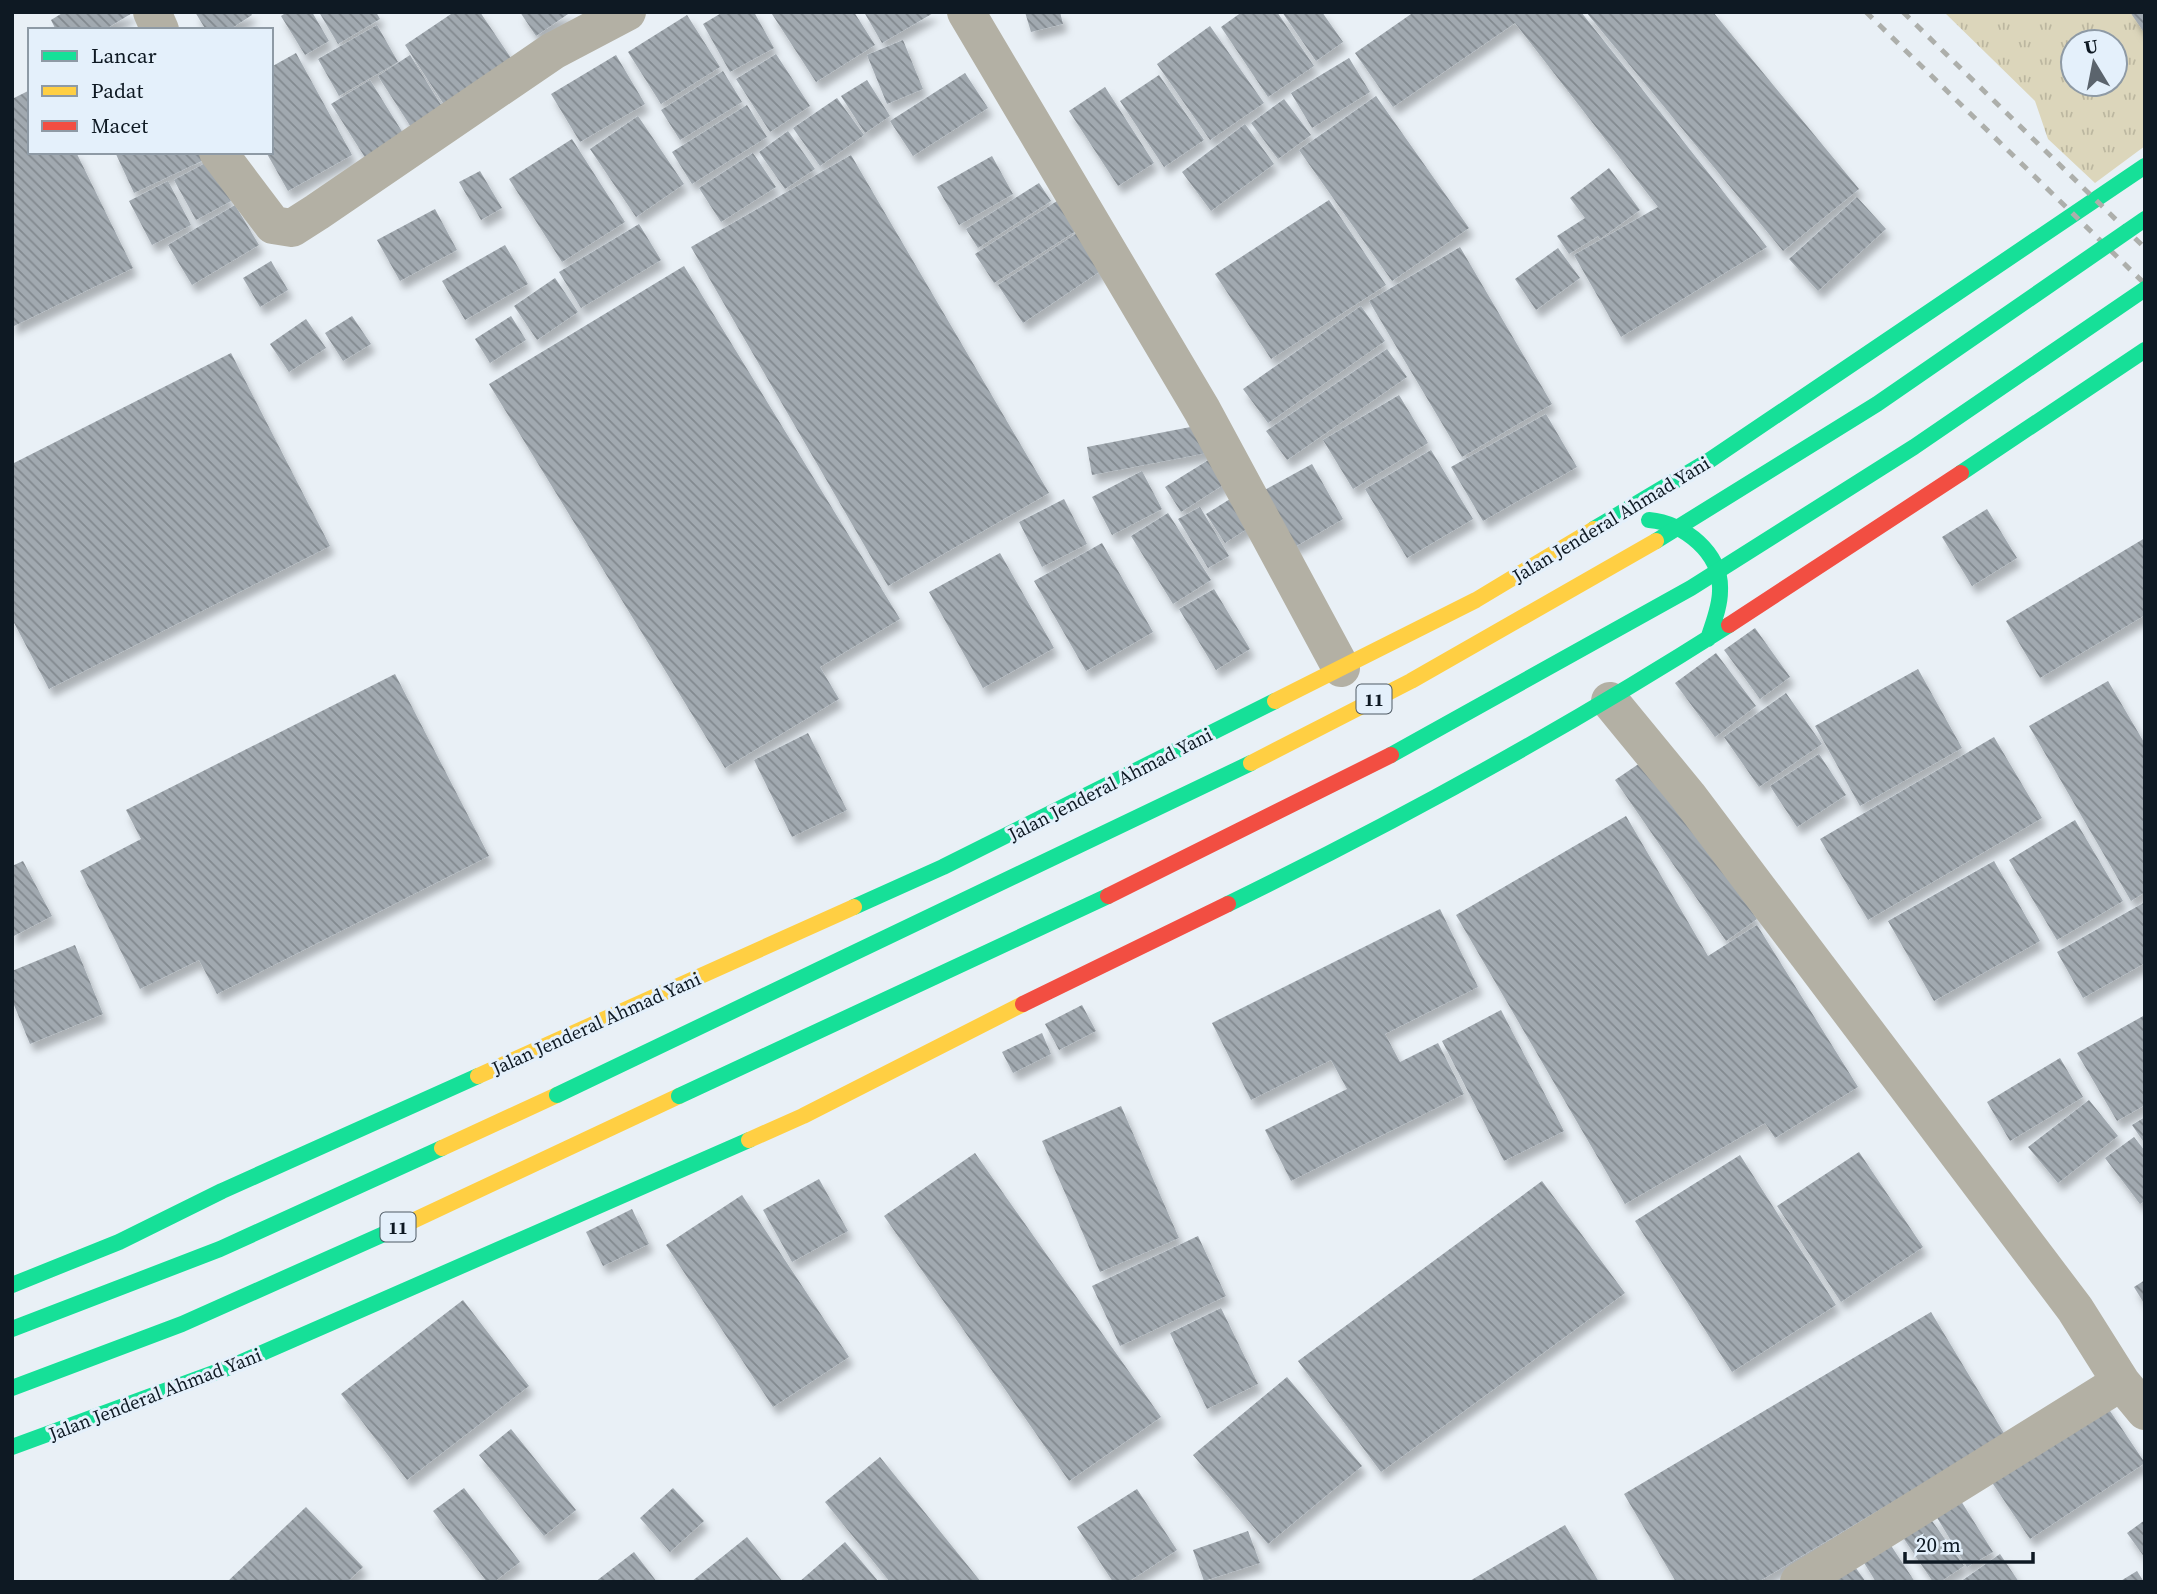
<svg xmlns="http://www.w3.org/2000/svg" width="2157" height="1594" viewBox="0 0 2157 1594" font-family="'Source Serif 4',serif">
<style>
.grass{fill:url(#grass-tufts);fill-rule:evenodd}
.building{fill:url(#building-back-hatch);filter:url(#shadow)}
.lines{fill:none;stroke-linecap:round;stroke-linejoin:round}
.street{stroke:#b3b0a4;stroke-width:38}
.fast{stroke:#16e098;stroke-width:16}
.slow{stroke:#ffcf43;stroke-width:16}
.jam{stroke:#f24e42;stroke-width:16}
.rail{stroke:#adafab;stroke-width:5;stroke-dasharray:9 9;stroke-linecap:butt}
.fast-bridge{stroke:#16e098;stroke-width:16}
.slow-bridge{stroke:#ffcf43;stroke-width:16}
.jam-bridge{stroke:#f24e42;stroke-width:16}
.labels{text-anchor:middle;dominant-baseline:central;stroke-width:6;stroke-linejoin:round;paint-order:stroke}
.shield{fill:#e4f0fb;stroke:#4e5a64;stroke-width:2}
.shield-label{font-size:18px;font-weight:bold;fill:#0e1923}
.street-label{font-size:19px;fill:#0e1923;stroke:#e4f0fb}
</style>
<defs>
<pattern id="grass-tufts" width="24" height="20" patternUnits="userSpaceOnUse" patternTransform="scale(1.75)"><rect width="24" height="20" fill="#dcd6bb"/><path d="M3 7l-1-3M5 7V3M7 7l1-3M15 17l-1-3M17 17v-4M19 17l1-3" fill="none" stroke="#bcb7a0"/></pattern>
<pattern id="building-back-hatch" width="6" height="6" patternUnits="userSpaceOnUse" patternTransform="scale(1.75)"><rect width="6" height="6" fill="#a1a9b0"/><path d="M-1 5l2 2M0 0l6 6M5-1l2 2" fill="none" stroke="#82898f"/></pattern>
<filter id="shadow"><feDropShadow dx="4.5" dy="8" stdDeviation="3.5" flood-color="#0004"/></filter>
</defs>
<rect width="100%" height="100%" fill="#e9f0f6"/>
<path class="grass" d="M1944,12H2145V146L2095,183L2048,139L2035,101ZM2073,42H2115V84H2073Z"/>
<path class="building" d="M64,12H134L104,30H56L51,20Z
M195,12H250L252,15L229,30H206Z
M287,12H312L329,41L305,55L281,16Z
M319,12H376L380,19L338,44Z
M454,12H480L513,61L445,106L405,45Z
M520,12H571L536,36Z
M723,12H754L774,48L730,72L703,24Z
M775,12H854L875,45L816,82L772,14Z
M864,12H935L882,43Z
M1025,12H1060L1063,24L1031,32Z
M1242,12H1277L1314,66L1268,97L1221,27Z
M1282,12H1322L1343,42L1316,61Z
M1414,12H1581L1767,247L1621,337L1574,255L1658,207L1515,23L1393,107L1355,53Z
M1586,12H1713L1859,189L1783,251Z
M2130,12H2145V34Z
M687,15L720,67L661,104L628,52Z
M377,25L398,62L339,96L318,59Z
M1210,26L1264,103L1210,140L1157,64Z
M903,40L923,89L887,104L867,55Z
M296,53L352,155L288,191L266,152H271V67Z
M776,54L810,106L770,132L736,79Z
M410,55L451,121L420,141L378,76Z
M616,55L645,104L580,142L551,94Z
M1349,58L1370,92L1312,128L1291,93Z
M723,71L742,102L680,140L661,110Z
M965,73L988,108L913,156L890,121Z
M1159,75L1204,140L1164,167L1120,101Z
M370,80L411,146L373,170L331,104Z
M867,80L890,116L865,133L841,96Z
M1105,87L1154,163L1118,186L1069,111Z
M30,90V152H76L133,268L12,327V99Z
M1376,96L1469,228L1392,281L1299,150Z
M837,98L864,135L820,166L793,128Z
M1284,99L1311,135L1278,159L1251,123Z
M747,105L767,137L692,184L672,152Z
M638,116L684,184L636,217L590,149Z
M1245,124L1274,164L1211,211L1182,172Z
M788,131L815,169L785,189L759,152Z
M572,139L625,222L562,262L509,179Z
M115,152H205L208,158L134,193Z
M753,153L776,187L721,222L699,188Z
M851,155L1049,493L888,586L691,247Z
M992,156L1013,194L959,225L937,187Z
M209,161L231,201L196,220L174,180Z
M1609,168L1640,210L1600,239L1598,236L1569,254L1557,236L1585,218L1570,198Z
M480,171L502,208L481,220L459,182Z
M168,181L191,225L152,245L129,201Z
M1039,183L1051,201L978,248L966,229Z
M1857,197L1886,229L1818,291L1789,259Z
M1329,200L1386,285L1271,359L1215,274Z
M1057,201L1076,231L994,283L975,254Z
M235,205L259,245L192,285L168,245Z
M435,209L457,250L400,281L377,240Z
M639,224L661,260L581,308L559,272Z
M1077,233L1102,270L1023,323L998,285Z
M505,245L528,284L465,320L442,281Z
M1460,247L1552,404L1462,457L1369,301Z
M1558,248L1580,278L1536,310L1515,279Z
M271,261L288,290L260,307L243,278Z
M684,266L900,619L820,667L839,699L725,768L489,384Z
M555,278L578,312L537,340L514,306Z
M1361,306L1385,341L1268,423L1243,389Z
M352,316L371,344L343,361L325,333Z
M511,316L526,340L490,363L475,339Z
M306,319L326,348L289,372L270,344Z
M1387,349L1407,377L1287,460L1266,431Z
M231,353L330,546L49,689L12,619V464Z
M1399,395L1428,443L1353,489L1323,440Z
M1546,414L1577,467L1483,521L1451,467Z
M1206,424L1212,452L1092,475L1087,447Z
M1431,450L1473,519L1407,558L1365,489Z
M1218,454L1234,478L1181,512L1165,487Z
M1312,464L1343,519L1293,548L1261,492Z
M1142,471L1162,509L1112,535L1092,497Z
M1238,494L1256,523L1225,543L1206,514Z
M1064,499L1087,544L1042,567L1019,522Z
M1200,507L1229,556L1208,568L1178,519Z
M1987,509L2017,558L1972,586L1942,537Z
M1168,513L1211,580L1173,604L1131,536Z
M2145,538V615L2040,678L2006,621Z
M1102,543L1153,632L1086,671L1034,581Z
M1000,553L1054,648L983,688L929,592Z
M1214,589L1250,649L1216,670L1179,609Z
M1755,628L1790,677L1760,699L1724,650Z
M1716,653L1756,706L1715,737L1675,683Z
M1918,669L1962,748L1860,806L1815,726Z
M395,674L489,856L217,994L199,960L140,989L80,871L141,839L126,810Z
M2108,681L2145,744V892L2131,901L2029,726Z
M1786,693L1822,744L1759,787L1724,737Z
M808,733L847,810L792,837L754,760Z
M1994,737L2042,818L1868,920L1820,839Z
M1819,754L1846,795L1797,827L1770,786Z
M1646,759L1757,919L1726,941L1615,780Z
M1626,816L1708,956L1757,925L1858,1087L1775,1138L1765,1123L1625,1204L1456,915Z
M2075,820L2123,901L2057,940L2009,860Z
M23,861L52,916L12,937V866Z
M1994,861L2040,941L1934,1001L1888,921Z
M2145,902V963L2083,998L2057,952Z
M1440,909L1478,987L1385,1034L1400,1062L1438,1043L1464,1094L1291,1181L1265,1130L1347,1089L1331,1060L1251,1100L1212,1023Z
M75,945L103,1014L30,1044L12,1000V971Z
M1082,1005L1096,1031L1059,1050L1045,1024Z
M1501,1010L1564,1131L1504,1161L1442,1041Z
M2145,1015V1105L2117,1121L2077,1053Z
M1042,1033L1051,1054L1013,1073L1002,1052Z
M2060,1058L2083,1097L2010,1141L1987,1102Z
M2089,1100L2118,1136L2058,1183L2028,1147Z
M1121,1106L1179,1238L1100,1272L1042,1141Z
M2145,1117V1144L2132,1125Z
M2134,1137L2145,1151V1201L2140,1204L2105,1158Z
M1859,1152L1923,1247L1841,1302L1777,1206Z
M975,1153L1161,1417L1069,1481L884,1216Z
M1740,1155L1836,1305L1732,1372L1635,1221Z
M819,1179L848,1231L792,1262L763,1210Z
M1542,1181L1625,1293L1381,1472L1298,1361Z
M742,1195L849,1357L773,1407L666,1245Z
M632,1209L649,1244L603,1266L586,1232Z
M1198,1236L1226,1296L1120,1346L1092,1286Z
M2145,1280V1305L2134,1287Z
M463,1300L529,1386L407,1480L341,1394Z
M1221,1308L1258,1384L1207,1409L1170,1333Z
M1931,1312L2005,1435L1758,1582H1676L1624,1494Z
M1287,1377L1362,1466L1268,1544L1193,1455Z
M2104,1402L2145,1463L2030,1539L1989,1478Z
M511,1429L576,1510L544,1536L479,1455Z
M880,1457L981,1582H890L825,1502Z
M464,1488L520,1562L494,1582H487L433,1511Z
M673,1488L704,1521L670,1552L640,1518Z
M1137,1489L1177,1550L1128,1582H1113L1077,1527Z
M1961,1501L1993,1552L1967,1567L1936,1516Z
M306,1507L363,1567L347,1582H227Z
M1925,1511L1964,1566L1940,1582H1933L1898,1530Z
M2145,1520V1558L2127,1533Z
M1565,1525L1599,1582H1468Z
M1248,1531L1260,1563L1204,1581L1193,1550Z
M747,1537L783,1582H691Z
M1888,1541L1915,1582H1876L1861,1558Z
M845,1542L879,1582H799Z
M634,1552L657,1582H595Z
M2000,1554L2019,1582H1960Z
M1853,1564L1866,1582H1828Z
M2137,1571L2144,1582H2119Z"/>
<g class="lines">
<path class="street" d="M152,12L160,30
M966,12L1202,410L1341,668
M218,152L273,225L292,228L317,212L553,51L627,12
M1610,701L1688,796L2075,1309L2121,1382L2145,1411
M1799,1582L2121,1382"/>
<path class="fast" d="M1961,473L2145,350
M1649,520C1684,523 1722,553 1720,591C1720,607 1713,623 1708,639
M1594,529L1710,460L2145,166
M1228,904C1400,820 1567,728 1729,625
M854,907L943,867L1275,701
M12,1285L119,1242L222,1191L478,1076
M12,1329L220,1249L442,1148
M12,1388L182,1324L404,1225
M12,1447L230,1367L749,1140"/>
<path class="slow" d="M1275,701L1476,600L1594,529
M478,1076L854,907
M749,1140L803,1116L1023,1004
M442,1148L557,1095
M404,1225L679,1096"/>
<path class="jam" d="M1729,625L1961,473
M1023,1004L1228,904"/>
<path class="rail" d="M1866,12L2145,284
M1903,12L2145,248"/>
<path class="fast-bridge" d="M1656,541L1877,404L2145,219
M1391,755L1691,588L1914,447L2145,289
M557,1095L1251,763
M679,1096L1108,896"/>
<path class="slow-bridge" d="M1251,763L1411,681L1656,541"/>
<path class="jam-bridge" d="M1108,896L1391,755"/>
</g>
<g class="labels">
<g class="shield">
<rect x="1356.5" y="684.5" width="35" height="29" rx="5"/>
<rect x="380.5" y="1212.5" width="35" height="29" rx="5"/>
</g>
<g class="shield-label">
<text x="1374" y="699">11</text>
<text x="398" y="1227">11</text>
</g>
<g class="street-label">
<text transform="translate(1611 519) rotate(-31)">Jalan Jenderal Ahmad Yani</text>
<text transform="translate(1110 784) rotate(-27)">Jalan Jenderal Ahmad Yani</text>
<text transform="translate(596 1023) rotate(-24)">Jalan Jenderal Ahmad Yani</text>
<text transform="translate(155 1394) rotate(-21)">Jalan Jenderal Ahmad Yani</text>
</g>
</g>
<rect width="2157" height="1594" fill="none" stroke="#0e1923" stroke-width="28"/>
<rect x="28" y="28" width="245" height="126" fill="#e4f0fb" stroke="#8e9aa5" stroke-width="2"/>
<rect x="42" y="51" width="35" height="10" fill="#16e098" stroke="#8e9aa5" stroke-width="2"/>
<text x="91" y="63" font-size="21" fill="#0e1923">Lancar</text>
<rect x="42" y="86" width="35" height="10" fill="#ffcf43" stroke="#8e9aa5" stroke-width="2"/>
<text x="91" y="98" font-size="21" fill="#0e1923">Padat</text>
<rect x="42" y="121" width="35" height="10" fill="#f24e42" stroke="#8e9aa5" stroke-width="2"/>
<text x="91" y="133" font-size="21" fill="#0e1923">Macet</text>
<g transform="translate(2094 63) rotate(350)"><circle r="33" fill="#e4f0fb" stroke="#8e9aa5" stroke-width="2"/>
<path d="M0-5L12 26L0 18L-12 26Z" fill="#5b646d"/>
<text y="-10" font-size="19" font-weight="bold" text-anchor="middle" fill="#0e1923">U</text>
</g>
<path d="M1905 1552v10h128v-10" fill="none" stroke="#0e1923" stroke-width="3.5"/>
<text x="1916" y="1552" font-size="21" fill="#0e1923" stroke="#e4f0fb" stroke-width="5" paint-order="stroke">20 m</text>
</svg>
